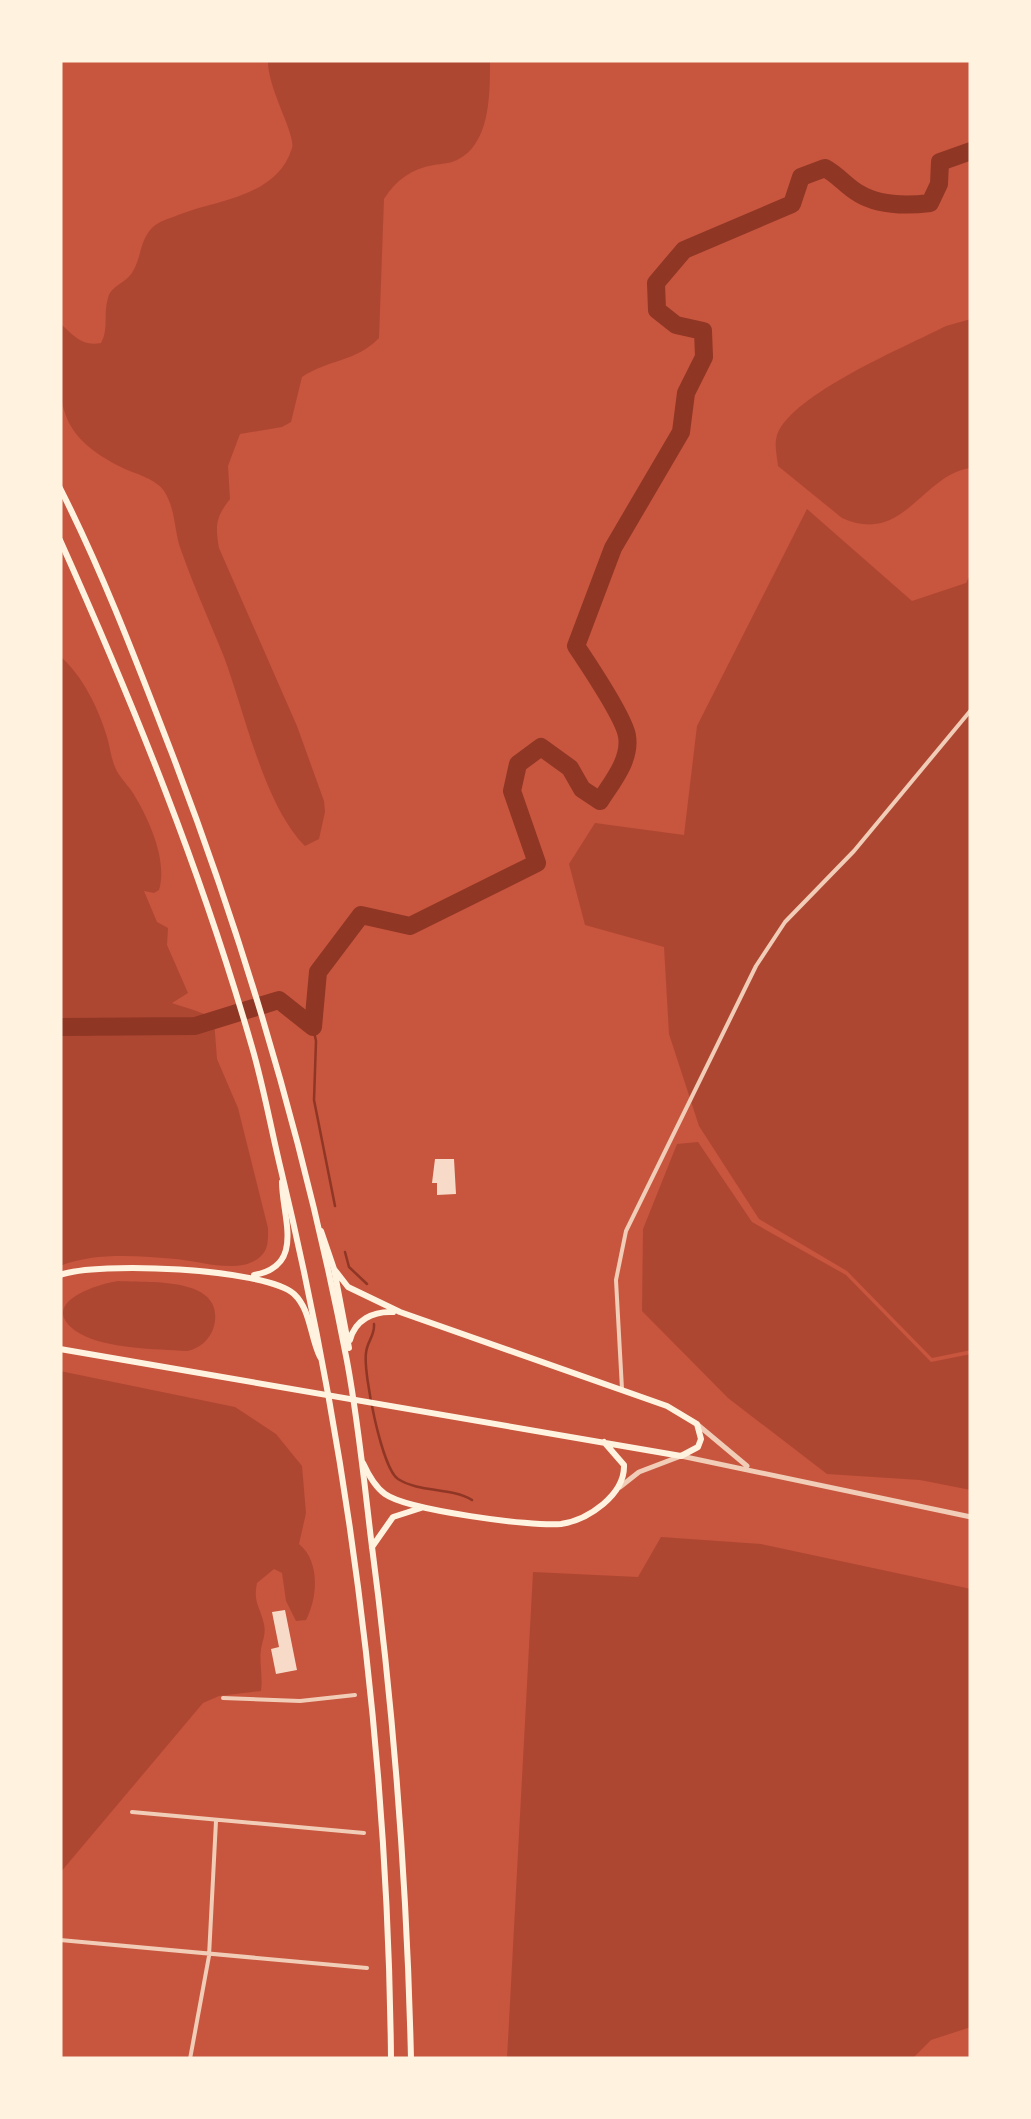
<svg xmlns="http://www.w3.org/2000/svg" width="1031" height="2119" viewBox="0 0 1031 2119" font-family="'Nunito Sans',sans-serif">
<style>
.green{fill:#ae4732}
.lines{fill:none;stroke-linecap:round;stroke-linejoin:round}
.stream{stroke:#8f3625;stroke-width:2.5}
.river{stroke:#8f3625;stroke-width:18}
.building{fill:#f7dbc8}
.minor{stroke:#f1ccb7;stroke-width:4}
.tertiary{stroke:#f1ccb7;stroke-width:5}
.primary{stroke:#fff3e0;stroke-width:6}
.trunk{stroke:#fff3e0;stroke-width:6}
</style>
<rect width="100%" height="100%" fill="#c8553d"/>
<path class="green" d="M268,60H490C490,92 491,144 457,160C451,163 441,164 434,165C411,169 396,180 384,199L379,338C356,362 329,359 302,377L291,422L282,427L240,434L228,466L230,499C216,517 215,525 219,548L297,726L324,801L325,812L319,839L305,846C264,805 245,713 224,657C210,622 194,587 181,550C174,532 176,509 164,491C157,480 137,474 125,469C49,433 60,396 60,323C73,335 82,347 101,343C109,329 103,314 108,298C111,285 127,283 133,271C141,258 140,241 151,229C158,221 169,219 178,215C219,199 277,197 292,148C296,134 267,88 268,60Z
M971,319V468C922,474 904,546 842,518L778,466C777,456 774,445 777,435C792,394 905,347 946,326Z
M807,509L912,601L966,583L971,573V1350L932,1358L847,1271L759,1219L699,1126L669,1034L664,947L585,925L569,864L595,823L684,835L697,726Z
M60,656C82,675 99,709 107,737C110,747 111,758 115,767C119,777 128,785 133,793C149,819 168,861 159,890L154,893L144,891L157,922L168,928L167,945L188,993L172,1003C183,1007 207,1013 214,1020L217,1059L238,1108L268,1228C268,1239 269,1249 260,1257C240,1275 200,1261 176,1259C139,1256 95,1252 60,1266Z
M698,1142L752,1222L846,1275L931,1362L971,1354V1490L920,1480L827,1474L728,1398L642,1311L643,1229L677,1144Z
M118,1281C149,1283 226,1276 214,1326C211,1339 199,1349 187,1351C157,1349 105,1349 79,1333C35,1305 93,1285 118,1281Z
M60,1371L235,1407L276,1434L302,1466L306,1513L299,1544C320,1561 318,1597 306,1620L296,1621L286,1601L282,1573L274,1569L257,1583C253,1603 260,1606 264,1624C266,1634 263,1639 261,1649C259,1662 263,1676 261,1691L219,1696L203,1703L60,1873Z
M661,1537L761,1544L971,1589V2027L931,2040L912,2059H507L533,1572L638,1577Z"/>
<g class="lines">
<path class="stream" d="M313,1027L316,1041L314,1100L335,1206
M345,1252L349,1267L367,1284
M374,1324C375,1336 367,1341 366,1353C363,1373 382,1469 398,1479C420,1493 450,1487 472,1500"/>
<path class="river" d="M60,1027L195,1026L279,1000L313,1027L318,972L361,915L410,926L537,863L512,791L518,764L541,747L570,768L582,789L600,801C612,782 631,760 627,736C624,717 588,664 576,646L613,548L681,432L686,393L704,357L703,331L676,325L657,310L656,283L684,250L792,204L801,177L825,168C838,175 846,186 858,193C879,206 906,206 930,203L939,184L940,162L971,151"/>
</g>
<path class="building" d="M435,1159H454L456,1194L437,1195V1183H432Z
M285,1610L297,1670L276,1674L271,1649L279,1647L272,1612Z"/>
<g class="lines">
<path class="minor" d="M622,1389L616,1280L626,1231L756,966L785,922L854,851L971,710
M223,1698L300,1701L355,1695
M132,1812L364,1833
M60,1940L367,1968
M190,2059L209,1956L216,1821"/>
<path class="tertiary" d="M698,1425L747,1466
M620,1487L639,1472L681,1456L971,1517"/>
<path class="primary" d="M321,1231L334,1269L349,1348
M60,1275C96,1261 265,1268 294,1294C311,1310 310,1337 320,1357
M254,1275C306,1266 282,1217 282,1182
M350,1340C355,1320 373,1311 393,1312
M60,1349L681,1456L698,1447L701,1439L697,1424L667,1406L400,1312L348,1287L334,1269
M363,1463C368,1474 375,1487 385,1494C407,1510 532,1527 561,1524C588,1520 625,1495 624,1465L604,1442
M372,1547L393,1517L421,1508"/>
<path class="trunk" d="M60,488C103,573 137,663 171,751C247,949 307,1153 347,1361C358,1420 364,1480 371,1539C394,1712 407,1885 411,2059
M60,540C134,705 202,873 252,1047C264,1088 271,1129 281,1170C351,1462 388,1759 391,2059"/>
</g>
<rect width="1031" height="2119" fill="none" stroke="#fff3e0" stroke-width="125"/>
</svg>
